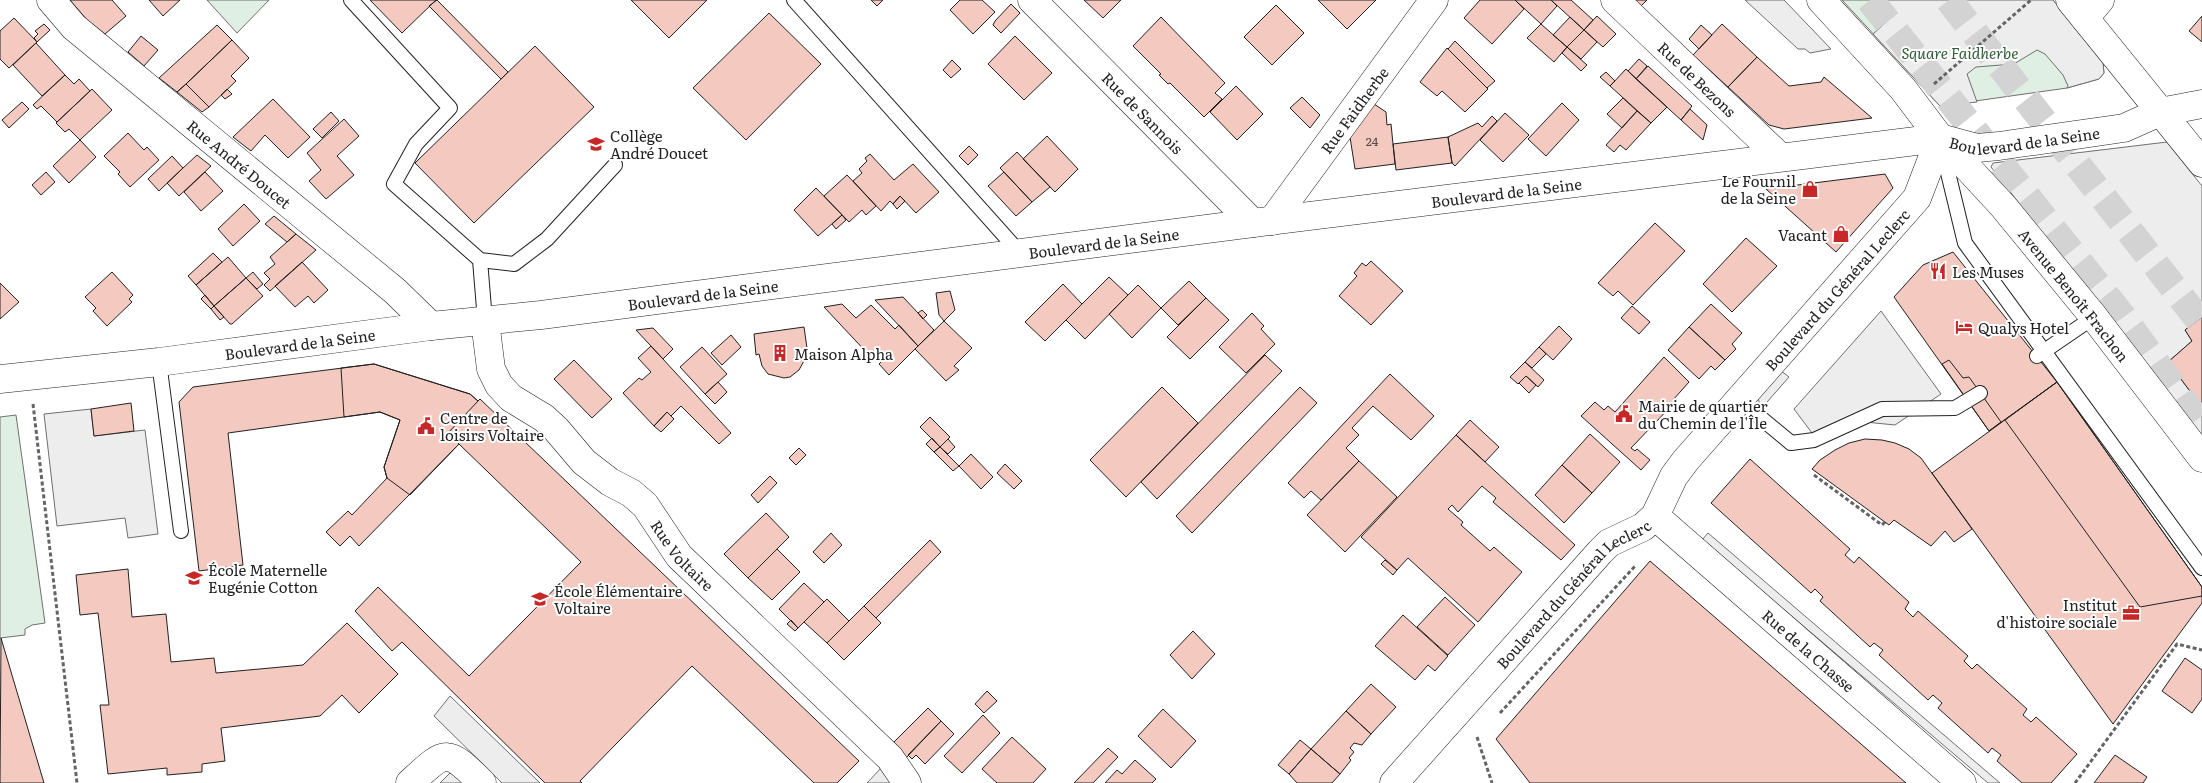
<svg xmlns="http://www.w3.org/2000/svg" width="2202" height="783" viewBox="0 0 2202 783" font-family="Literata,serif">
<style>
.green{fill:#e0efe3;stroke:#6f6f6f}
.parking{fill:#ededed;stroke:#6f6f6f}
.building{fill:#f3c9c0;stroke:#222}
.lines{fill:none;stroke-linecap:round;stroke-linejoin:round}
.highway-tunnel{stroke:#d3d3d3;stroke-width:28;stroke-dasharray:28 14;stroke-linecap:butt}
.lane-casing{stroke:#222;stroke-width:16}
.street-casing{stroke:#222;stroke-width:29}
.secondary-casing{stroke:#222;stroke-width:29}
.path{stroke:#646464;stroke-width:3;stroke-dasharray:4 2.5;stroke-linecap:butt}
.lane{stroke:#fff;stroke-width:14}
.street{stroke:#fff;stroke-width:28}
.secondary{stroke:#fff;stroke-width:28}
.labels{text-anchor:middle;dominant-baseline:central;stroke-width:4;stroke-linejoin:round;paint-order:stroke}
.number-label{font-size:12px;fill:#564c4a}
.park-label{font-size:15px;font-style:italic;fill:#2f5e38;stroke:#fff}
.street-label{font-size:15px;fill:#222;stroke:#fff}
.poi-label{font-size:15px;fill:#222;stroke:#fff;text-anchor:start}
</style>
<rect width="100%" height="100%" fill="#fff"/>
<path class="green" d="M207,0H269L237,33Z
M1842,0H2053L2103,63L2104,73L2099,79L2067,88L1940,106Z
M16,415L45,623L32,625L25,629V635L0,638V417Z"/>
<path class="parking" d="M1745,0H1784L1831,49L1810,53L1805,49H1798Z
M1873,0H2053L2103,63L2104,73L2099,79L2067,88L2068,86L2063,75L2045,54L2037,50L2014,64L1976,67L1967,74L1977,102L1940,106L1873,34L1894,15Z
M2167,142L2202,186V317L2185,330L2192,341L2168,362L2202,407V446L2135,353L1991,167L1993,163Z
M1881,311L1941,394L1895,425L1865,422L1815,437L1794,409Z
M1780,370L1789,377L1761,409L1758,398Z
M91,409L94,436L145,430L158,534L128,538L125,518L57,526L44,414Z
M1708,533L2000,783H1988L1702,540Z
M450,696L540,783H502L434,716Z
M881,768L893,783H867Z
M454,769L468,783H440Z"/>
<path class="building" d="M70,0H112L126,16L105,34L87,20Z
M149,0H180L163,16Z
M370,0H436L402,33Z
M437,0L508,72L501,79L429,6Z
M631,0H707L669,38Z
M871,0H883L877,6Z
M960,0H982L995,12L973,34L950,10Z
M1084,0H1121L1103,18Z
M1318,0H1376L1347,29Z
M1480,0H1515L1524,9L1492,44L1464,18Z
M1515,0H1551L1557,6L1541,24Z
M1551,0H1571L1593,20L1584,30Z
M1634,0H1647L1641,6Z
M1011,4L1020,13L1001,33L993,25L995,21Z
M1276,5L1304,33L1272,65L1244,37Z
M769,13L821,64L746,140L693,88Z
M1597,16L1616,34L1603,47L1584,30Z
M2202,16V42L2189,31Z
M1161,17L1225,83L1215,93L1222,99L1204,117L1170,83L1168,84L1159,75L1161,74L1133,46Z
M1570,17L1584,30L1567,47L1553,35Z
M14,18L37,42L9,68L0,59V31Z
M44,24L50,30L37,42L34,38L38,34L35,31Z
M1541,24L1567,47L1554,62L1527,38Z
M1722,24L1757,57L1728,87L1693,55Z
M217,25L232,40L186,84L177,92L159,78Z
M1701,25L1712,35L1699,49L1689,39Z
M1584,30L1597,42L1581,59L1567,47Z
M141,36L158,50L144,66L128,52Z
M1015,36L1052,73L1024,100L988,64Z
M232,40L249,58L231,76L236,81L209,107L186,84Z
M1455,41L1495,81L1487,88L1448,49Z
M36,43L65,75L42,96L13,65Z
M535,46L594,107L474,223L415,163Z
M1567,47L1587,65L1581,71L1562,53Z
M1447,48L1488,89L1465,112L1442,91L1437,96L1420,82Z
M1757,57L1789,86L1821,82L1824,77L1872,118L1784,129L1769,125L1728,87Z
M1639,59L1647,66L1636,79L1628,71Z
M952,60L961,69L951,78L943,70Z
M1648,66L1692,106L1681,120L1636,79Z
M1626,69L1667,107L1651,123L1610,86Z
M1606,72L1615,81L1610,86L1600,77Z
M65,75L74,84L79,79L90,91L57,122L41,106L37,109L33,105Z
M186,84L209,107L202,112L177,92Z
M1236,86L1263,114L1237,140L1210,112Z
M92,89L112,110L80,140L69,129L65,132L56,123Z
M227,89L232,94L225,99L221,95Z
M1302,97L1320,115L1310,128L1290,108Z
M1623,98L1637,111L1622,128L1607,114Z
M273,99L310,137L288,158L265,135L251,151L233,137Z
M22,102L29,109L9,128L2,120Z
M1562,103L1579,120L1546,156L1528,139Z
M1374,104L1386,112L1387,125L1391,124L1395,164L1355,169L1350,137Z
M1690,109L1707,125L1703,140L1681,120Z
M1637,111L1651,123L1626,150L1620,145L1614,152L1606,145Z
M331,112L339,121L322,138L313,129Z
M1505,113L1529,135L1503,162L1480,140Z
M1492,116L1497,121L1455,166L1452,163L1448,137L1478,123L1482,127Z
M344,119L359,136L337,156L354,175L326,199L309,181L321,170L307,153Z
M128,133L144,150L147,147L159,160L130,187L118,174L120,172L104,156Z
M1047,136L1078,169L1055,192L1023,159Z
M1448,137L1452,163L1396,170L1393,144Z
M80,140L96,157L69,183L53,166Z
M969,146L978,155L968,165L959,156Z
M1017,152L1050,187L1032,202L1000,168Z
M870,154L894,180L913,164L939,192L916,213L900,196L893,204L890,201L881,211L853,181L862,173L859,169L867,161L865,158Z
M197,155L211,166L179,196L167,183Z
M172,156L183,168L159,191L148,179Z
M46,172L55,182L41,195L32,185Z
M205,172L223,191L201,211L184,192Z
M1004,172L1032,202L1016,216L988,186Z
M1885,174L1893,188L1836,252L1766,189Z
M847,175L876,206L866,215L862,210L849,222L824,196Z
M816,188L842,215L818,236L794,210Z
M900,196L905,201L897,209L893,204Z
M244,204L260,221L233,246L218,229Z
M842,215L846,220L836,229L832,224Z
M274,216L296,234L287,242L265,224Z
M1655,223L1685,251L1633,305L1618,291L1613,296L1598,283Z
M296,234L316,250L270,291L264,285L270,279L264,273L275,264L270,257Z
M1746,238L1777,266L1732,312L1703,284Z
M1953,252L2057,382L1989,431L1894,297L1923,265Z
M213,253L222,262L196,285L188,276Z
M228,257L246,278L214,306L196,285Z
M1371,261L1403,291L1371,325L1339,296L1357,276L1354,273L1362,263L1366,266Z
M302,262L328,290L314,303L308,296L295,307L275,286Z
M112,272L133,295L129,299L132,302L107,326L93,311L96,308L85,297Z
M253,272L263,284L257,289L246,278Z
M1109,277L1128,295L1085,339L1066,320Z
M246,278L263,296L232,324H230L214,306Z
M1189,281L1206,298L1178,325L1161,308Z
M0,283L19,302L0,319Z
M1063,284L1082,304L1045,341L1025,322Z
M1138,285L1161,308L1132,338L1109,314Z
M950,291L955,310L944,321L939,315L936,293Z
M205,295L214,306L211,309L201,299Z
M903,297L934,330L918,346L875,300Z
M1206,298L1229,320L1190,359L1167,337Z
M842,304L856,318L871,305L895,329L899,325L918,346L889,375L879,364L887,356L877,347L869,355L824,307Z
M1711,304L1742,333L1732,344L1736,349L1725,360L1689,327Z
M214,306L224,317L220,320L211,309Z
M1632,306L1650,322L1639,334L1621,318Z
M922,310L927,315L923,319L918,313Z
M1252,313L1264,326L1261,329L1275,344L1246,373L1219,347Z
M2202,317V407L2168,362L2192,341L2185,330Z
M944,321L972,348L954,366L959,370L946,381L915,349Z
M1559,326L1572,339L1553,360L1539,347Z
M804,327L807,348H804L805,359L799,370L790,377L784,378L768,374L762,366L759,354L756,355L754,334Z
M1689,327L1725,360L1715,370L1711,366L1699,379L1668,350Z
M653,328L673,349L663,359L636,330Z
M731,335L741,347L722,365L711,353Z
M651,346L731,433L719,444L681,406L671,416L667,412L654,426L623,393L639,378L642,380L651,372L638,358Z
M702,347L727,374L705,394L680,367Z
M1539,347L1546,354L1532,368L1525,362Z
M1265,355L1282,371L1157,499L1141,482Z
M1664,357L1689,382L1673,400L1675,402L1631,448L1635,451L1637,449L1650,460L1641,470L1581,416L1595,402L1604,410L1608,406L1615,412Z
M574,360L612,399L592,418L554,379Z
M1949,360L1963,378L1969,377L2001,422L1989,431L1942,364Z
M1525,362L1544,380L1538,387L1526,376L1518,384L1510,377Z
M374,364L470,394L478,401L480,399L859,761L837,783H814L692,666L580,781L582,783H545L402,642L392,651L355,611L378,587L469,676L581,562L459,444L359,546L350,536L340,546L326,532L348,511L352,515L387,478L384,467L400,420L380,412L228,433L243,565L199,571L179,402L193,387Z
M374,364L470,394L478,401L448,433L459,444L410,495L387,478L384,467L400,420L380,412L344,417L341,368Z
M1390,374L1434,416L1411,440L1373,406L1352,428L1359,435L1346,448L1359,461L1321,500L1311,491L1304,498L1288,483Z
M1526,376L1536,385L1529,393L1519,383Z
M718,382L727,392L715,404L705,394Z
M2057,382L2202,587V603L2113,724L1932,473Z
M2057,382L2202,587V596L2140,607L2005,420Z
M1162,387L1198,423L1126,497L1090,460Z
M1300,387L1317,403L1192,533L1176,516Z
M131,403L134,431L94,436L91,409Z
M667,412L674,419L661,432L654,426Z
M930,417L950,437L940,447L920,427Z
M1470,420L1499,447L1485,462L1456,435Z
M1590,434L1620,462L1592,493L1562,465Z
M1456,435L1575,545L1561,560L1493,502L1496,498L1482,486L1458,512L1452,505L1448,509L1463,522L1461,525L1490,551L1494,547L1522,572L1478,622L1408,558L1397,570L1361,537Z
M932,438L940,447L934,452L926,444Z
M948,439L955,447L948,454L940,447Z
M1865,439L1882,440L1895,443L1909,449L1921,458L1972,529L1954,542L1945,531L1931,546L1894,520L1889,525L1812,469L1820,460L1835,450L1849,443Z
M940,447L959,466L953,471L934,452Z
M799,448L806,455L796,465L789,458Z
M971,454L993,477L981,489L959,466Z
M1750,459L1850,549L1845,555L1854,563L1859,557L1909,602L1905,609L1913,617L1918,611L1968,656L1964,661L1972,669L1977,664L2027,709L2023,715L2031,722L2036,717L2077,754L2051,783H2022L1997,761L2001,755L1992,748L1988,753L1938,708L1942,703L1933,695L1928,700L1879,655L1883,650L1874,643L1870,647L1820,601L1823,597L1815,589L1811,593L1711,503Z
M1359,461L1397,497L1345,552L1307,515Z
M1005,464L1022,481L1014,489L997,473Z
M1562,465L1592,493L1564,523L1535,495Z
M770,476L777,483L758,503L751,495Z
M766,513L789,537L748,578L724,554Z
M831,533L842,545L824,563L813,552Z
M930,540L941,552L876,618L864,606Z
M777,549L800,572L772,600L748,578Z
M1385,560L1397,570L1393,575L1381,564Z
M1650,561L1906,783H1530L1496,739Z
M128,569L132,617L166,614L171,662L214,658L216,673L303,665L347,623L398,674L359,713L342,695L320,716L221,728L225,761L202,764V772L167,775V768L108,774L100,705H109L98,613L80,615L76,575Z
M804,583L824,602L798,628L779,609Z
M1445,597L1475,625L1448,655L1417,627Z
M827,599L849,621L827,643L804,622Z
M864,606L881,623L844,660L827,643Z
M1403,615L1448,656L1435,671L1428,665L1415,680L1375,646Z
M791,620L798,628L795,631L787,624Z
M1193,631L1215,654L1192,679L1170,655Z
M1,638L44,783H0Z
M2185,658L2202,670V699L2192,713L2162,691Z
M1371,684L1396,707L1371,734L1346,711Z
M987,691L997,701L984,713L975,704Z
M928,708L941,721L906,758L892,744Z
M1163,709L1196,741L1171,768L1138,736Z
M1346,711L1371,734L1362,745L1354,743L1350,748L1354,752L1349,758L1351,760L1340,774L1311,749Z
M983,715L1000,733L962,773L944,756Z
M941,721L954,734L925,764L916,755L912,759L908,755Z
M1012,737L1046,769L1033,783H997L982,769Z
M1300,740L1311,749L1289,774L1278,765Z
M1108,748L1118,757L1093,783H1074Z
M1311,749L1340,774L1332,783H1297L1289,774Z
M2115,755L2147,777L2143,783H2094Z
M1135,760L1156,779L1152,783H1105L1117,770L1122,774Z"/>
<g class="lines">
<path class="highway-tunnel" d="M1870,0L2122,316L2202,427
M1949,0L2202,324"/>
<g class="lane-casing">
<path id="lane" d="M351,0L450,108L416,144L394,184L480,260L485,321
M794,0L1020,253
M1942,148L1965,243L2202,568
M480,260L514,264L547,239L615,165
M2037,356L2094,317
M159,362L181,531
M1738,399L1791,443L1814,440L1882,409L1955,408L1980,393"/>
</g>
<g class="street-casing">
<g id="street">
<path id="s1" d="M51,0L74,27L395,291L431,326"/>
<path id="s2" d="M1032,0L1253,223"/>
<path id="s3" d="M1615,0L1780,157"/>
<path d="M2085,18L2100,0"/>
<path id="s4" d="M1272,221L1434,0"/>
<path id="s5" d="M485,321L491,369L499,385L511,398L544,418L556,429L584,462L610,482L631,493L645,505L679,556L890,758L907,783"/>
<path id="s6" d="M0,379L159,362L431,326L541,315L1253,223L1940,138L1977,148L1999,146L2124,128L2160,112L2202,104"/>
<path id="s7" d="M1655,516L1962,783"/>
<path d="M410,783C446,750 446,747 482,783"/>
<path id="s8" d="M1394,783L1600,552L1609,543L1643,527L1655,516L1674,476L1686,460L1917,198L1940,138"/>
</g>
</g>
<g class="secondary-casing">
<g id="secondary">
<path id="s9" d="M1821,0L1903,89L1940,138L2003,206L2094,317L2202,458"/>
<path d="M2070,0L2202,163"/>
</g>
</g>
<path class="path" d="M1934,84L2031,0
M33,404L77,783
M1814,475L1882,525L1885,522
M1500,713L1636,565
M1477,737L1492,783
M2075,783L2177,644L2202,650"/>
<use href="#lane" class="lane"/>
<use href="#street" class="street"/>
<use href="#secondary" class="secondary"/>
</g>
<defs>
<g id="school-bare" transform="scale(1.35)"><path d="M0-5L7-2L0 1L-7-2ZM-4 1L0 2.5L4 1V4Q0 6-4 4Z" fill="#c62828" stroke="#fff" stroke-width="2.5" paint-order="stroke"/></g>
<g id="shop-bare" transform="scale(1.35)"><path d="M-5-2.5h2.3a2.7 3.5 0 0 1 5.4 0H5L5.5 6h-11ZM-1.5-2.5h3a1.5 2.3 0 0 0-3 0Z" fill="#c62828" stroke="#fff" stroke-width="2.5" paint-order="stroke"/></g>
<g id="restaurant-bare" transform="scale(1.35)"><path d="M-5-6h1v4h1v-4h1v4h1v-4h1v5L-1.5 .5V6h-2V.5L-5-1ZM5-6V6H3V1.5H1.5Q1.5-4 5-6Z" fill="#c62828" stroke="#fff" stroke-width="2.5" paint-order="stroke"/></g>
<g id="hotel-bare" transform="scale(1.35)"><path d="M-6-4.5h1.5V1H6V5H4.5V3h-9V5H-6ZM-4 0a1.8 1.8 0 1 1 3.6 0ZM.5 0V-2.5h3Q6-2.5 6 0Z" fill="#c62828" stroke="#fff" stroke-width="2.5" paint-order="stroke"/></g>
<g id="building-bare" transform="scale(1.35)"><path d="M-4-6H4V6H1V3H-1V6H-4ZM-2.5-4.3h1.7v1.8h-1.7ZM.8-4.3h1.7v1.8H.8ZM-2.5-1h1.7V.8h-1.7ZM.8-1h1.7V.8H.8Z" fill="#c62828" stroke="#fff" stroke-width="2.5" paint-order="stroke"/></g>
<g id="civic-bare" transform="scale(1.35)"><path d="M-.6-6.5H3V-4.5H.6V-3L4-1V1h2V6H-6V1h2V-1L-.6-3ZM-1.2 2.5V6h2.4V2.5Z" fill="#c62828" stroke="#fff" stroke-width="2.5" paint-order="stroke"/></g>
<g id="office-bare" transform="scale(1.35)"><path d="M-6-3h4V-5.5h4V-3h4V5H-6ZM-1-4.5V-3h2v-1.5ZM-6 0V1H6V0Z" fill="#c62828" stroke="#fff" stroke-width="2.5" paint-order="stroke"/></g>
</defs>
<g fill-rule="evenodd">
<use href="#school-bare" x="596" y="144"/>
<use href="#shop-bare" x="1810" y="189"/>
<use href="#shop-bare" x="1841" y="234"/>
<use href="#restaurant-bare" x="1938" y="271"/>
<use href="#hotel-bare" x="1964" y="327"/>
<use href="#building-bare" x="780" y="353"/>
<use href="#civic-bare" x="1624" y="414"/>
<use href="#civic-bare" x="426" y="426"/>
<use href="#school-bare" x="194" y="578"/>
<use href="#school-bare" x="540" y="599"/>
<use href="#office-bare" x="2131" y="613"/>
</g>
<g class="labels">
<g class="number-label">
<text x="1372" y="141">24</text>
</g>
<g class="park-label">
<text x="1960" y="52">Square Faidherbe</text>
</g>
<g class="street-label">
<text stroke="none"><textPath href="#s3" startOffset="114">Rue de Bezons</textPath></text>
<text stroke="none"><textPath href="#s2" startOffset="158">Rue de Sannois</textPath></text>
<text stroke="none"><textPath href="#s4" startOffset="138">Rue Faidherbe</textPath></text>
<text stroke="none"><textPath href="#s6" startOffset="2041">Boulevard de la Seine</textPath></text>
<text stroke="none"><textPath href="#s1" startOffset="250">Rue André Doucet</textPath></text>
<text stroke="none"><textPath href="#s6" startOffset="1518">Boulevard de la Seine</textPath></text>
<text stroke="none"><textPath href="#s6" startOffset="1112">Boulevard de la Seine</textPath></text>
<text stroke="none"><textPath href="#s8" startOffset="668">Boulevard du Général Leclerc</textPath></text>
<text stroke="none"><textPath href="#s6" startOffset="708">Boulevard de la Seine</textPath></text>
<text stroke="none"><textPath href="#s9" startOffset="389">Avenue Benoît Frachon</textPath></text>
<text stroke="none"><textPath href="#s6" startOffset="302">Boulevard de la Seine</textPath></text>
<text stroke="none"><textPath href="#s5" startOffset="320">Rue Voltaire</textPath></text>
<text stroke="none"><textPath href="#s8" startOffset="262">Boulevard du Général Leclerc</textPath></text>
<text stroke="none"><textPath href="#s7" startOffset="204">Rue de la Chasse</textPath></text>
</g>
<g class="poi-label">
<text x="610" y="135">Collège<tspan x="610" dy="17">André Doucet</tspan></text>
<text x="1796" y="180" text-anchor="end">Le Fournil<tspan x="1796" dy="17">de la Seine</tspan></text>
<text x="1827" y="234" text-anchor="end">Vacant</text>
<text x="1952" y="271">Les Muses</text>
<text x="1978" y="327">Qualys Hotel</text>
<text x="794" y="353">Maison Alpha</text>
<text x="1638" y="405">Mairie de quartier<tspan x="1638" dy="17">du Chemin de l'Île</tspan></text>
<text x="440" y="417">Centre de<tspan x="440" dy="17">loisirs Voltaire</tspan></text>
<text x="208" y="569">École Maternelle<tspan x="208" dy="17">Eugénie Cotton</tspan></text>
<text x="554" y="590">École Élémentaire<tspan x="554" dy="17">Voltaire</tspan></text>
<text x="2117" y="604" text-anchor="end">Institut<tspan x="2117" dy="17">d'histoire sociale</tspan></text>
</g>
</g>
</svg>
